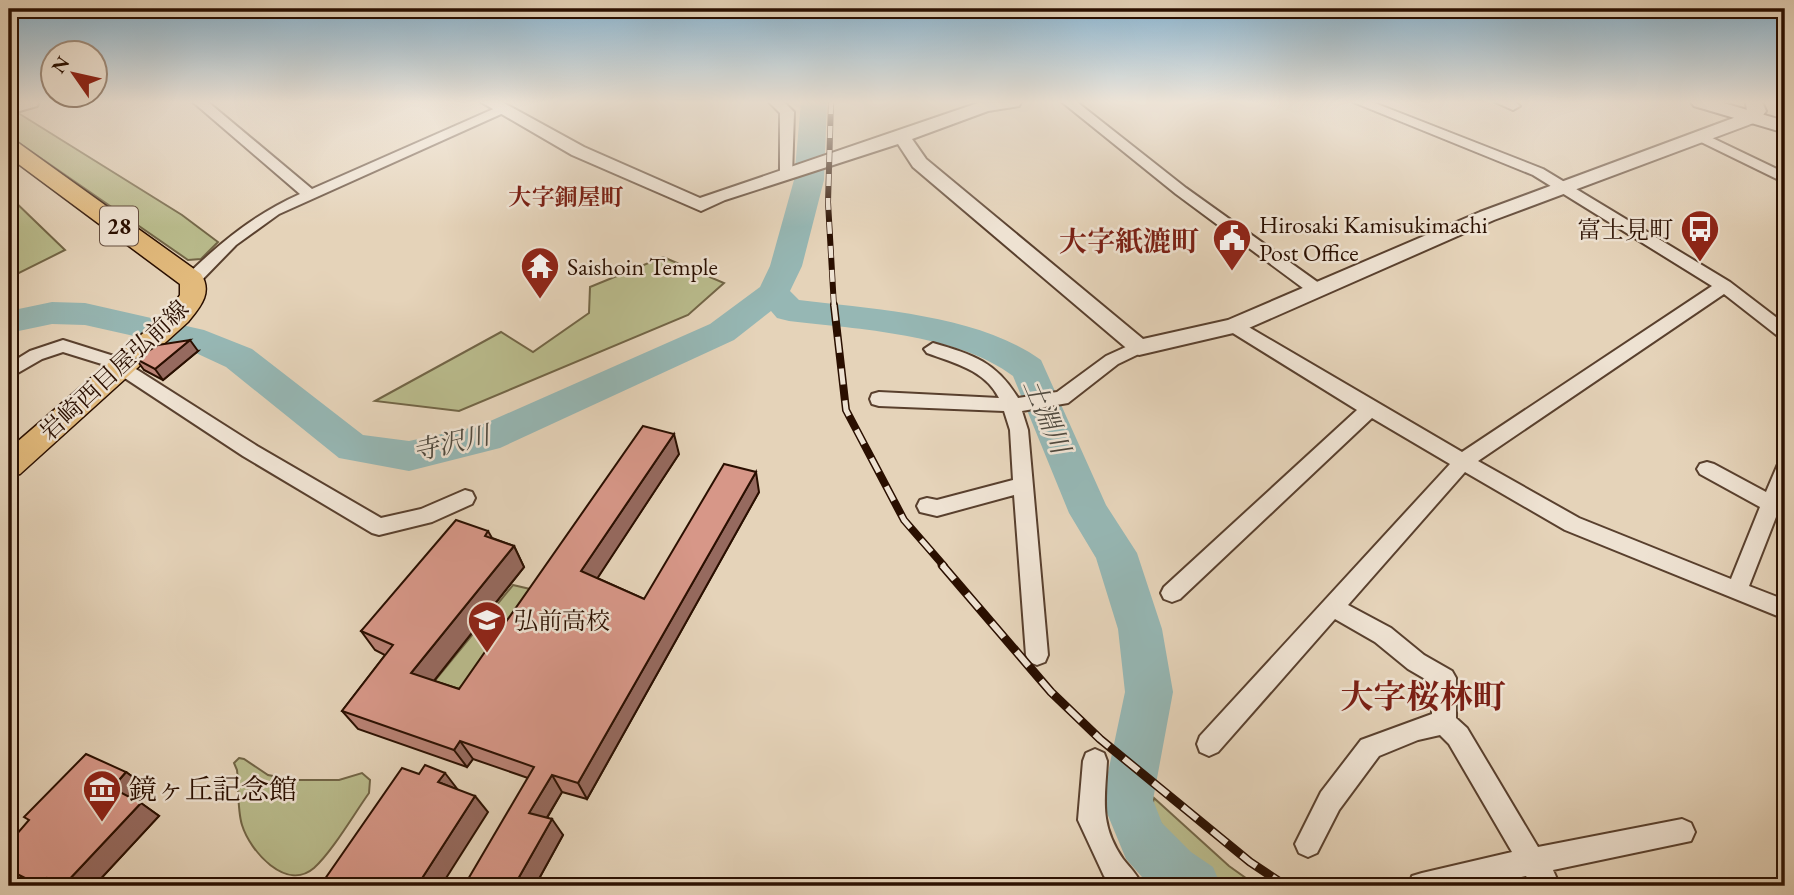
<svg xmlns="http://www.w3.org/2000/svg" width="1794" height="895" viewBox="0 0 1794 895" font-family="'EB Garamond','Noto Serif JP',serif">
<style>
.green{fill:#b9bb8c;stroke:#726546;stroke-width:2}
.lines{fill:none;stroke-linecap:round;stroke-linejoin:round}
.river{fill:#96b7b4;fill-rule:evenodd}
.minor-casing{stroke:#59402e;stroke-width:4}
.tertiary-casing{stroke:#59402e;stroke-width:4}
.secondary-casing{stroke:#2a0f00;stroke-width:4}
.primary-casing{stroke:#2a0f00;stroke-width:3}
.minor{fill:#eee2d2;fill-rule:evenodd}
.tertiary{fill:#eee2d2;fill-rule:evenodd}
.secondary{fill:#eee2d2;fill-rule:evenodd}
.primary{fill:#e2ba7c;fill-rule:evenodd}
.rail-far2-casing{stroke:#2a0f00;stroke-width:6}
.rail-far1-casing{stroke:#2a0f00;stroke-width:8}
.rail-casing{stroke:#2a0f00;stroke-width:9}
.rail-far2{stroke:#eee2d2;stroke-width:4.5;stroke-dasharray:12;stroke-linecap:butt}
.rail-far1{stroke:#eee2d2;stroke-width:5;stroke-dasharray:16;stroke-linecap:butt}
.rail{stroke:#eee2d2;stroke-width:6;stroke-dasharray:19;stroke-linecap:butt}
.wall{fill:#b98275;stroke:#2a0f00;stroke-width:2}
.shaded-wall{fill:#966a5f;stroke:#2a0f00;stroke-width:2}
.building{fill:#d79788;stroke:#2a0f00;stroke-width:2}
.labels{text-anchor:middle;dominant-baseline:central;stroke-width:5;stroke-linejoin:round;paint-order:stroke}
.far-quarter-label{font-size:23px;font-weight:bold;fill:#7a1f14;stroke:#eee2d2}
.shield{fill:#eee2d2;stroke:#654e3f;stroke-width:2}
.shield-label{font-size:23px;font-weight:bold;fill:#2a0f00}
.poi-label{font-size:24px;fill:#2a0f00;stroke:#eee2d2;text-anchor:start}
.street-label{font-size:24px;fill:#2a0f00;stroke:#eee2d2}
.water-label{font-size:26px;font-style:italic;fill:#504a3f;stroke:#eee2d2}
.quarter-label{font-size:28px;font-weight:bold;fill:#7a1f14;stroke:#eee2d2}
.near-poi-label{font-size:28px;fill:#2a0f00;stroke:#eee2d2;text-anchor:start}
.near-quarter-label{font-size:33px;font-weight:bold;fill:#7a1f14;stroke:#eee2d2}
</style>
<rect width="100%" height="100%" fill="#e5d3b9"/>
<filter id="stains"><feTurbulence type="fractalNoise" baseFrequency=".00286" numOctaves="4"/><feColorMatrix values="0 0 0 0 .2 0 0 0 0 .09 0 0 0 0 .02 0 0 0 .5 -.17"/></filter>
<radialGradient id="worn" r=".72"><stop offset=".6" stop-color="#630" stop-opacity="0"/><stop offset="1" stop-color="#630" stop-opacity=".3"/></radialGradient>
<path class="green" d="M15,111L182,215L218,242L201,259L188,260L9,136V113Z
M9,196L65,250L9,278Z
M663,257L724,283L688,315L459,411L375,401L501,332L533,352L589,313L590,287Z
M513,585L547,593L471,705L428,689Z
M239,758L244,759L268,775L294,780H339L362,773L370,780L369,793C354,814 332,852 314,868C286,892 250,851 242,825C237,809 239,787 237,770L234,763Z
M1154,798L1229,866L1257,886C1248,886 1232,889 1224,886C1203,877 1165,830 1151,811Z"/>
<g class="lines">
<path class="river" d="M801,102H827L824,180L802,266L790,291L799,300C874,309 979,315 1041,360L1106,505L1137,553L1162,629L1173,692L1153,800L1162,823L1191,852L1213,867L1221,886H1150L1126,859L1102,801L1125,692L1118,629L1096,558L1069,513L1013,376C958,334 857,329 789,321L777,318L771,311L734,340L500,448L409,471L339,458L226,367L183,347L85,325L52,324L9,333V311L52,302L85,303L204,330L252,349L363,435L409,441L479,426L710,324L760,287L770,266L794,180Z"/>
<g class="minor-casing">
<path id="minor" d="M193,102H208L312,189L498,107H508L510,110L279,214L236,245L198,284L192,285L184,280L186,276C221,242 255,214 300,194Z
M769,102H784L794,112L792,176H782L780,173V113Z
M1062,102H1077L1186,188L1323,286L1325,290L1323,294H1311L1176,194Z
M1353,102H1372L1543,169L1730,282L1785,324V339L1779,337L1724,294L1478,461L1579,518L1731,579L1760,507L1700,474L1697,469L1700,464L1707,462L1714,464L1766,492L1778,464L1785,462V494L1749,586L1785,600V619L1565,530L1465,472L1348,605L1391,628L1424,655L1452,671L1456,678V718L1467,728L1538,847L1682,819L1691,823L1695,832L1691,841L1553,870L1560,886H1532L1526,876L1480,886H1409L1412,876L1422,873L1512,852L1449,744L1440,735L1418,740L1379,756L1339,810L1317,853L1308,857L1299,853L1295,844L1321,792L1361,740L1432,714V683L1408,669L1375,642L1335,619L1218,752L1209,756L1200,752L1197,744L1200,736L1450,464L1372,418L1180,599L1172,602L1164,599L1161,593L1164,587L1357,410L1228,330L1225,326L1228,322H1240L1462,452L1712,286L1533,175Z
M1495,102H1515L1520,106L1513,110Z
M1704,134L1785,173V183L1699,141V135Z
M63,340L117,357L257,446L381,518L421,509L465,490L472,492L475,498L472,504L432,522L379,535L372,533L243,456L105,365L63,352L42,359L9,378V364L30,351Z
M1139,341L1148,347L1145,351L1118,364L1068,403L1022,411L1028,430L1048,655L1045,662L1037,665L1029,662L1026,655L1014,495L937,516L920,512L917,506L920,500L927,498L937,500L1013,480L1010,430L1004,411L879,406L872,404L870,399L872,394L879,392L999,398C985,370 954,363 927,353L924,349L933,343C974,355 996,362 1018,398L1057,392L1106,356Z
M1095,749L1104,753L1107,761C1105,800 1099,824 1123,859C1130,868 1138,875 1142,886H1112L1104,876L1078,820L1083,761L1086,753Z"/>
</g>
<g class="tertiary-casing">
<path id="tertiary" d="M14,102H39L37,106L9,114V104Z
M481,102H502L584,147L700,198L978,103L1021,102L1019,106L988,111L912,139L926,159L1143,339L1228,320L1480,212L1747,113L1746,102H1762L1766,111L1759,121L1494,220L1242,331L1139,355L1131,352L913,167L898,144L725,200L701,211L572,155Z"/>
</g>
<g class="secondary-casing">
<path id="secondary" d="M1691,102H1720L1785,121V133L1694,106Z"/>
</g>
<g class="primary-casing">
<path id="primary" d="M9,141L17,142L201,274C213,293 200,307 188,322L20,474L9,477V449L170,310L180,295V284L9,157Z"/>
</g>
<use href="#minor" class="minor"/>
<use href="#tertiary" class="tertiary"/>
<use href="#secondary" class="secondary"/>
<use href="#primary" class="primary"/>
<g class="rail-far2-casing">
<path id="rail-far2" d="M831,102L828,202L834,307"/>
</g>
<g class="rail-far1-casing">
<path id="rail-far1" d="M834,305L846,410L904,520L944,566"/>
</g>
<g class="rail-casing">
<path id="rail" d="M942,565L1051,692L1100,739L1250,862L1286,886"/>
</g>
<use href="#rail-far2" class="rail-far2"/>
<use href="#rail-far1" class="rail-far1"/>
<use href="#rail" class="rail"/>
</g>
<path class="wall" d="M198,351L163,380L144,370L136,359Z
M679,454L597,578L644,599L759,492L587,799L562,792L547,818L563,835L535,886L528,778L473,759L467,767L358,729L342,711L385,655L375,650L361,631L488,531L492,538L514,546L524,567L434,681L459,689Z
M126,772L144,785L132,798L141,803L159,816L94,886H40L9,870Z"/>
<path class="shaded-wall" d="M190,340L198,351L163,380L155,369Z
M674,434L679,454L589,591L581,571Z
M756,472L759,492L587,799L578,783Z
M514,546L524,567L425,692L411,673Z
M460,741L473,759L467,767L454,750Z
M126,772L144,785L130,801L112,788Z
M445,773L458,790L438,782Z
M552,775L562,792L540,829L529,813Z
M475,796L488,812L441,886H417Z
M141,803L159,816L94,886H67L64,885Z
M552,819L563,835L535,886H514Z
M47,878L62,886L39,885Z"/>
<path class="building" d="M190,340L155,369L136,359L158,345Z
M643,426L674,434L581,571L644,599L724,464L756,472L578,783L552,775L529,813L552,819L514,886H464L534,767L460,741L454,750L342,711L393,645L361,631L456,520L488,531L485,536L514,546L411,673L459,689Z
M86,754L126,772L112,788L141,803L64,885L47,878L39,885L9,870V843L29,820L24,817Z
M425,765L445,773L438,782L475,796L417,886H320L402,768L419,774Z"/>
<linearGradient id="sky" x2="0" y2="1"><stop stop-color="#87b5d3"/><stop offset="0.45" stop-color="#f3ebe0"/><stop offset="1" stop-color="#f3ebe0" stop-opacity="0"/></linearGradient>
<rect width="1794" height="227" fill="url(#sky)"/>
<defs>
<g id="bus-pin" transform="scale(2.0125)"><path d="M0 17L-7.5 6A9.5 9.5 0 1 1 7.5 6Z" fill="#8f2418" stroke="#eee2d2"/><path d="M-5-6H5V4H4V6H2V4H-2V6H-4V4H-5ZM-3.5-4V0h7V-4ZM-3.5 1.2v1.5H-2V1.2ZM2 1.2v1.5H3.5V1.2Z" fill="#fff"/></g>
<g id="civic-pin" transform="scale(2.0125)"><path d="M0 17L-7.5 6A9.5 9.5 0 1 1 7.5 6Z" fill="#8f2418" stroke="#eee2d2"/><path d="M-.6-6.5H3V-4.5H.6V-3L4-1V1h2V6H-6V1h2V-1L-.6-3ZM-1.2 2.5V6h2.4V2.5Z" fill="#fff"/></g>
<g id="temple-pin" transform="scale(2.0125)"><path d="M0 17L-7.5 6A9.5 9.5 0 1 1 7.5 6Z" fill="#8f2418" stroke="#eee2d2"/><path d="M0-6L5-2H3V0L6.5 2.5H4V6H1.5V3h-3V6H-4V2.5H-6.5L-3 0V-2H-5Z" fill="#fff"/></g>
<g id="school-pin" transform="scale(2.0125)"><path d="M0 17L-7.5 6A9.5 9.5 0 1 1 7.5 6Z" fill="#8f2418" stroke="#eee2d2"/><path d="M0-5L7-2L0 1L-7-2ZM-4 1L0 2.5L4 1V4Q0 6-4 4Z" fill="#fff"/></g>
<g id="museum-pin" transform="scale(2.0125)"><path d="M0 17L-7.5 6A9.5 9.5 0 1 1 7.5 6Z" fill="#8f2418" stroke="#eee2d2"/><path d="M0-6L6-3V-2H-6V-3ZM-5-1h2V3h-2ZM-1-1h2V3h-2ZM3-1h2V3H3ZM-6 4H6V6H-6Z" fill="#fff"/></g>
</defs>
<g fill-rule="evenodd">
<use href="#bus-pin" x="1700" y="229"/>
<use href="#civic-pin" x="1232" y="238"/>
<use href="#temple-pin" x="540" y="266"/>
<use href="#school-pin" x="487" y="620"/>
<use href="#museum-pin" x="102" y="789"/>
</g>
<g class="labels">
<g class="far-quarter-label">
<text x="566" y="197">大字銅屋町</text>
</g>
<rect class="shield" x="100" y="206.5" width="38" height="39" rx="5"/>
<g class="shield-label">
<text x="119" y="226">28</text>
</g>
<g class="poi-label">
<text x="1259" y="224">Hirosaki Kamisukimachi<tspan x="1259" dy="28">Post Office</tspan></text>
<text x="1673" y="229" text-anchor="end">富士見町</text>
<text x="567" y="266">Saishoin Temple</text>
<text x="514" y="620">弘前高校</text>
</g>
<g class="street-label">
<text transform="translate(114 370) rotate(-43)">岩崎西目屋弘前線</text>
</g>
<g class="water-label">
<text transform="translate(1047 416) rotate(67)">土淵川</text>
<text transform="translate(451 443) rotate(-13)">寺沢川</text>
</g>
<g class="quarter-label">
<text x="1129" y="241">大字紙漉町</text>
</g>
<g class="near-poi-label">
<text x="129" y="789">鏡ヶ丘記念館</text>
</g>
<g class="near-quarter-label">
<text x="1423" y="696">大字桜林町</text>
</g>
</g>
<rect width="1794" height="895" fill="none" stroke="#e5d3b9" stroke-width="35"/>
<rect x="10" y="10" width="1773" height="874" fill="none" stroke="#2a0f00" stroke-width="3.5"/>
<rect x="18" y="18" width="1759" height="860" fill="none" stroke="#2a0f00" stroke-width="2"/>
<g transform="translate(74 74) rotate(304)"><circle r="33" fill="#eee2d2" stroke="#a08e7e" stroke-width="2"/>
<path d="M0-5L12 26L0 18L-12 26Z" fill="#8f2418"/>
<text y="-10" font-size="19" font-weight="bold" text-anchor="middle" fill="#2a0f00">N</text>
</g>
<rect width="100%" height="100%" filter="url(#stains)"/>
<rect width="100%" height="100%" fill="url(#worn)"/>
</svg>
